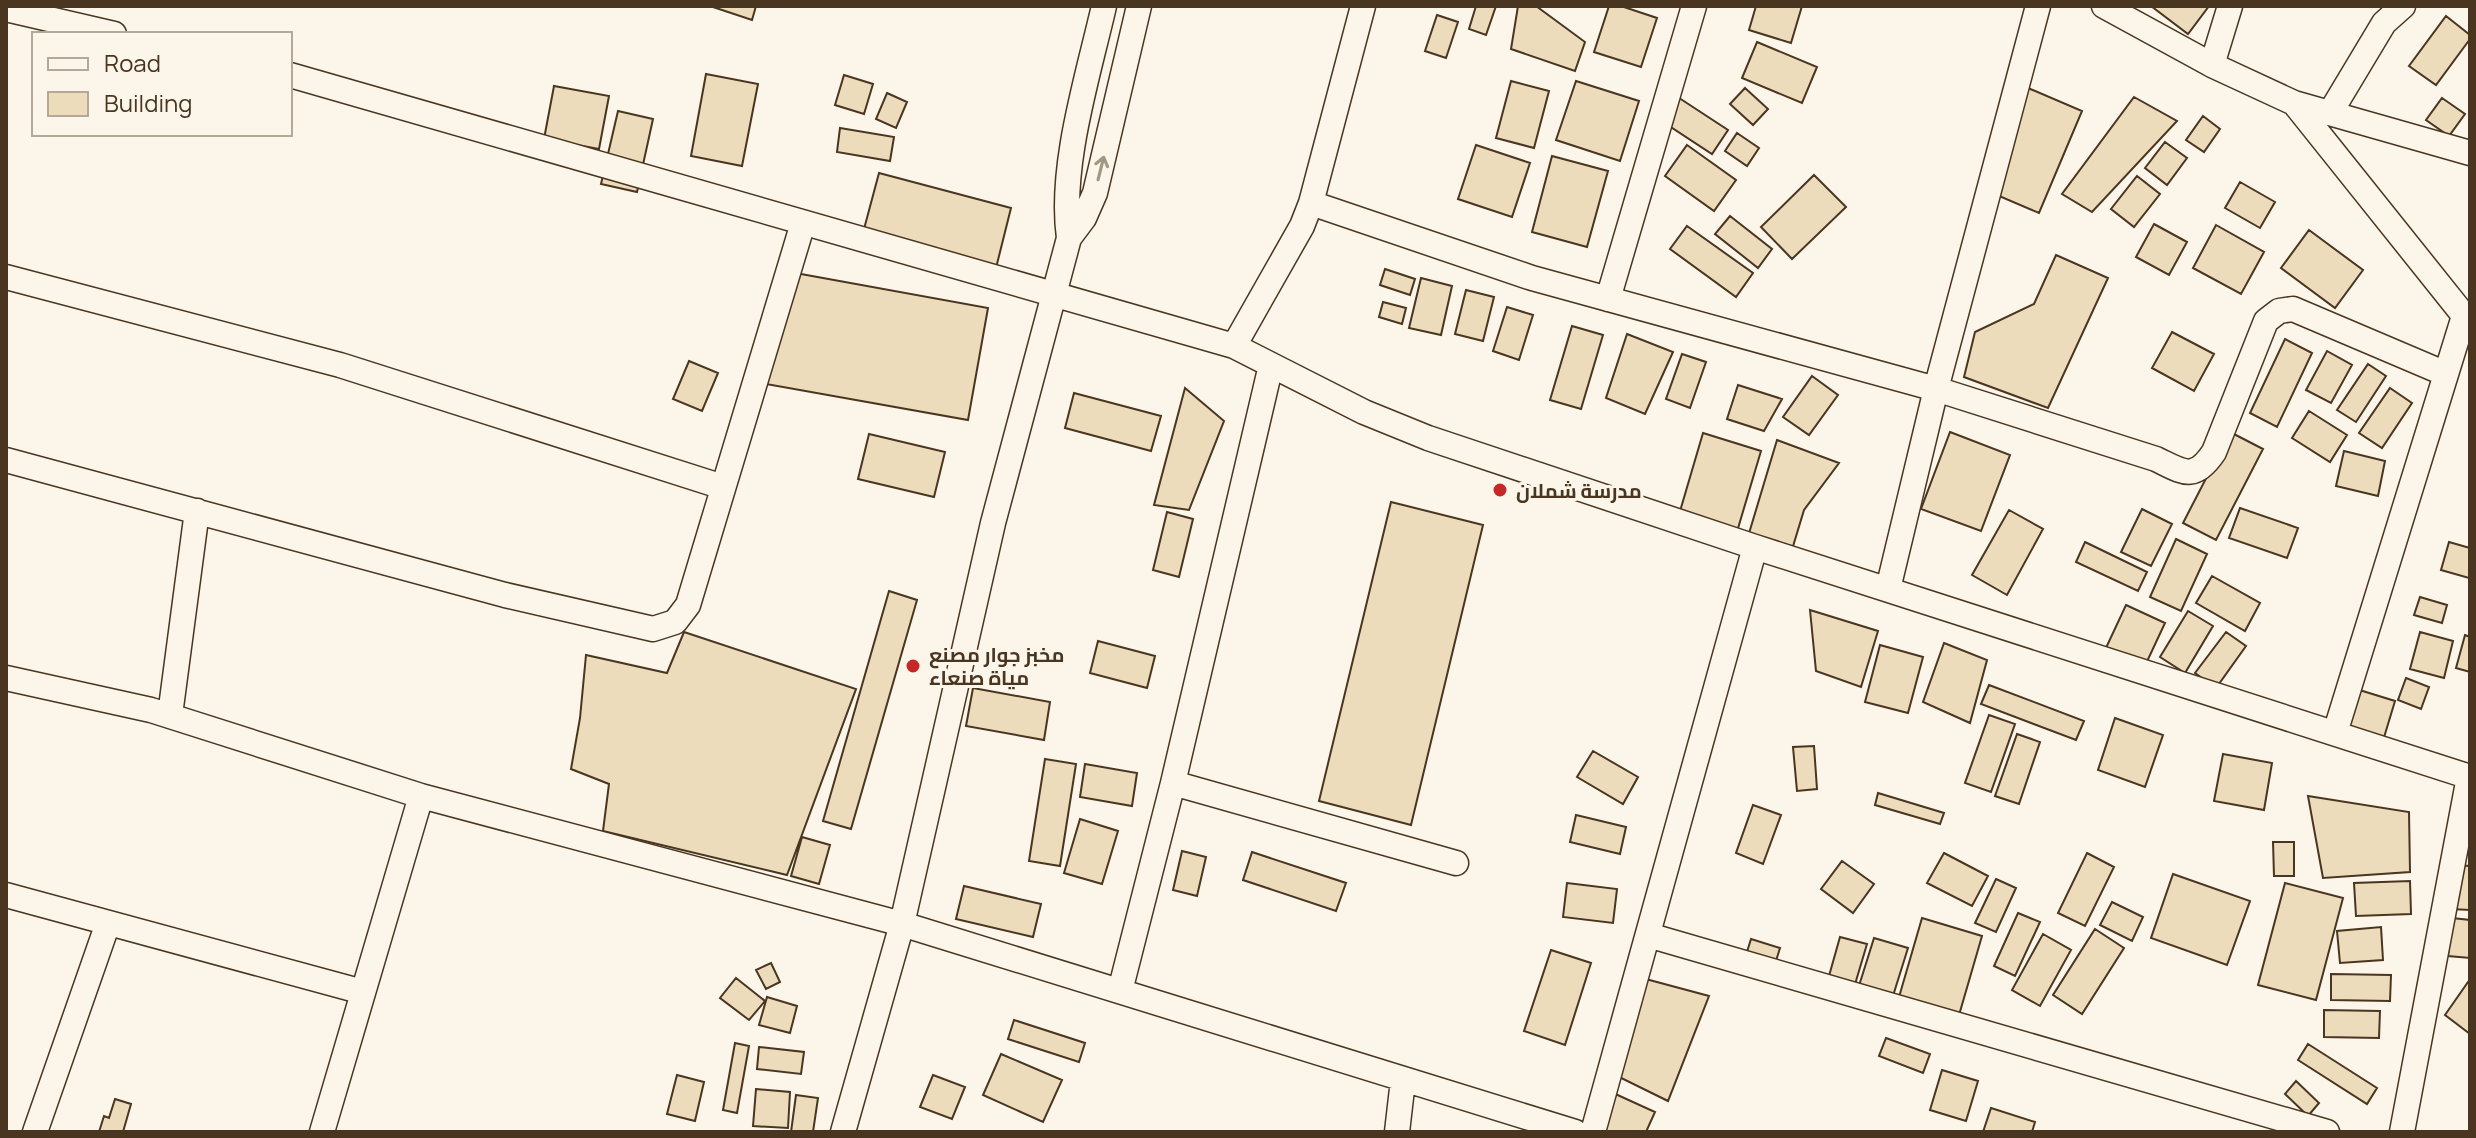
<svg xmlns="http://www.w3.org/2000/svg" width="2476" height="1138" viewBox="0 0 2476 1138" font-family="Manrope,Cairo,sans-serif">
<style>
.building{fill:#ecdcbc;stroke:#4a3520;stroke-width:2}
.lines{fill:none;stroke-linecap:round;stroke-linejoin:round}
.minor-casing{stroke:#4a3520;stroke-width:27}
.minor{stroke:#fbf6e9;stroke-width:24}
.oneway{stroke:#a29684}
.poi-dot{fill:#c62828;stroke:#fbf6e9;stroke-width:3}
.labels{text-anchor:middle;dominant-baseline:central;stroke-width:6;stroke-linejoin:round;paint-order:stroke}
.poi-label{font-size:20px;font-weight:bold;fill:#4a3520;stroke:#fbf6e9;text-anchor:start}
</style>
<rect width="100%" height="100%" fill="#fbf6e9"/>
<path class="building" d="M710,6H756L752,20Z
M1476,6H1496L1486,35L1469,29Z
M1518,6H1536L1585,42L1575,71L1511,49Z
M1609,6H1621L1657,18L1641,67L1594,52Z
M1756,6H1802L1791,43L1749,30Z
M2151,6H2209L2188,34Z
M1437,15L1458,22L1446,58L1425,51Z
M2446,16L2470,35V39L2436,85L2409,66Z
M1757,42L1817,67L1802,103L1742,78Z
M706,74L758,84L742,166L691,156Z
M844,75L873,84L864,114L835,105Z
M1511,81L1549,91L1534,148L1496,138Z
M1576,81L1639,101L1620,161L1556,140Z
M554,86L609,96L599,149L544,139Z
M1745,88L1768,109L1753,125L1730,104Z
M2028,88L2082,111L2039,213L1985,190Z
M1670,92L1728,130L1712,154L1654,116Z
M887,93L907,102L896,128L876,119Z
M2134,97L2177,121L2092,212L2062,194Z
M2442,98L2465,114L2449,136L2426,120Z
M618,111L653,119L637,192L601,184Z
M2203,116L2220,129L2204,152L2186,140Z
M840,128L894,137L890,161L837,152Z
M1737,133L1759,148L1747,166L1725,151Z
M2165,142L2187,158L2167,185L2145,168Z
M1476,145L1530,163L1512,217L1458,199Z
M1687,145L1736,180L1714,211L1665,176Z
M1552,156L1608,171L1587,247L1532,232Z
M879,173L1011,208L993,280L860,244Z
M1814,175L1846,207L1792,259L1761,227Z
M2137,176L2160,194L2134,227L2111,209Z
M2240,182L2275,202L2260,228L2225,208Z
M1730,216L1772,249L1758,268L1715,234Z
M2154,224L2187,242L2169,275L2136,257Z
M2216,225L2264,252L2241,294L2193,268Z
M1687,226L1753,273L1736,297L1670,249Z
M2309,230L2363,270L2335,308L2281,268Z
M2056,255L2108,278L2048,408L1964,377L1975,332L2034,304Z
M1385,269L1415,279L1410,295L1380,285Z
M790,272L988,308L968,420L755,382Z
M1421,278L1452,286L1441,335L1409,328Z
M1466,290L1494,297L1483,341L1455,334Z
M1383,302L1406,308L1402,324L1379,317Z
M1507,307L1533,315L1519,360L1493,351Z
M1572,326L1603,335L1581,409L1550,400Z
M2172,332L2214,354L2194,391L2152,368Z
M1627,334L1673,352L1645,414L1606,398Z
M2285,339L2312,353L2277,427L2250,413Z
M2327,351L2352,365L2331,403L2306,390Z
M1682,354L1706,362L1690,408L1666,399Z
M689,361L718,373L702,411L673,399Z
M2368,364L2386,376L2356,422L2337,410Z
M1812,376L1838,395L1809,435L1783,417Z
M1738,385L1782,399L1764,431L1727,419Z
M1185,388L1224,421L1189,510L1154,505Z
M2390,388L2412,403L2382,448L2359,433Z
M1074,393L1161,416L1151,451L1065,428Z
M2309,411L2347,435L2330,462L2292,438Z
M1950,432L2010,455L1981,531L1921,509Z
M2230,432L2263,449L2216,540L2183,523Z
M1703,433L1761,451L1736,535L1678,518Z
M869,434L945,452L934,497L858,479Z
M1777,440L1839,463L1804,510L1791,553L1747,540Z
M2344,451L2385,461L2378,496L2336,486Z
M1391,502L1483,525L1411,825L1319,801Z
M2240,508L2298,528L2287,558L2229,538Z
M2142,509L2172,524L2151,566L2121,552Z
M2009,510L2043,529L2007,595L1972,575Z
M1167,512L1193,519L1179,577L1153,570Z
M2176,539L2207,554L2181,611L2150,597Z
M2085,542L2147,572L2138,591L2076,562Z
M2449,542L2470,548L2469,578L2441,570Z
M2212,576L2260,603L2245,631L2196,603Z
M889,591L917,600L851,829L823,821Z
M2420,597L2447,605L2442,623L2414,615Z
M2126,605L2165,623L2144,668L2105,650Z
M1810,610L1878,631L1861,687L1816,671Z
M2188,611L2213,626L2185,673L2160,657Z
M684,632L856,689L787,875L603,831L609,784L571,769L580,718L586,655L667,673Z
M2226,632L2246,646L2216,688L2195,673Z
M2420,632L2453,641L2444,678L2410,669Z
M2465,635L2470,637V672L2456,668Z
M1098,641L1155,656L1147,688L1090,673Z
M1944,643L1987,660L1970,723L1923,702Z
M1880,645L1923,657L1908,713L1865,702Z
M2406,678L2429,687L2421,709L2398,700Z
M1989,685L2084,721L2076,740L1981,704Z
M973,688L1050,702L1044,740L966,726Z
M2353,688L2395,701L2382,744L2340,731Z
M1989,715L2015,724L1991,792L1965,783Z
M2115,718L2163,735L2145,787L2098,770Z
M2017,734L2040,742L2019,804L1995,796Z
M1814,746L1817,789L1797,791L1793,747Z
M1593,751L1638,777L1623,804L1577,777Z
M2223,754L2272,763L2264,810L2214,801Z
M1045,759L1076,764L1060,866L1029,861Z
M1085,764L1137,773L1132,806L1080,797Z
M1878,793L1944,813L1940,824L1875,805Z
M2308,796L2409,812L2410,872L2323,878Z
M1753,805L1781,815L1763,864L1736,853Z
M1576,815L1626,827L1620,854L1570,842Z
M1080,819L1118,831L1102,884L1064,873Z
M802,837L830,845L819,884L791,876Z
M2273,842H2294V876H2274Z
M1182,851L1206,857L1197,896L1173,890Z
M1252,852L1346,883L1336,911L1243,880Z
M1944,853L1988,876L1972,906L1927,883Z
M2087,853L2114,867L2085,926L2058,913Z
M1842,861L1874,884L1853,913L1821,889Z
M2453,865L2470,866V910L2451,909Z
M2173,874L2250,901L2227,965L2151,938Z
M1996,879L2016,888L1996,932L1975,923Z
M2410,881L2411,914L2356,916L2354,883Z
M1567,883L1617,889L1613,923L1563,917Z
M2285,883L2343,898L2316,1000L2258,985Z
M964,886L1041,904L1033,937L956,919Z
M2112,902L2143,917L2132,941L2100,925Z
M2018,913L2040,922L2015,976L1994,966Z
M1922,918L1982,936L1957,1022L1897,1004Z
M2452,918L2470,920V958L2448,956Z
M2381,927L2383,960L2340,963L2337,931Z
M2095,929L2124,948L2082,1014L2053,995Z
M2043,934L2071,950L2040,1006L2012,990Z
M1840,937L1867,944L1853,991L1827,983Z
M1874,938L1908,948L1892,999L1858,989Z
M1751,939L1780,948L1771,977L1742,968Z
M1551,950L1591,963L1565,1045L1524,1031Z
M771,963L780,982L766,989L756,970Z
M2331,974L2391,975L2390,1001L2331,1000Z
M736,978L765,1001L749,1020L720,998Z
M1642,978L1709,996L1668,1101L1611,1073Z
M2468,982L2470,983V1034L2445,1015Z
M767,997L797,1006L790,1033L759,1025Z
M2324,1010L2380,1011L2379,1038L2324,1037Z
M1014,1020L1085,1043L1079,1062L1008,1039Z
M1886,1038L1930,1054L1923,1073L1879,1056Z
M735,1043L749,1046L737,1113L723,1110Z
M2308,1044L2377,1088L2367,1104L2298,1060Z
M759,1047L804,1052L801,1074L757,1069Z
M1001,1054L1062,1080L1043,1122L983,1095Z
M1942,1070L1978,1081L1966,1121L1930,1110Z
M677,1075L704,1082L695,1121L667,1114Z
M933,1075L965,1087L952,1119L920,1107Z
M2296,1081L2319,1103L2308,1116L2285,1094Z
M756,1089L790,1092L788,1128L753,1126Z
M1611,1092L1655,1112L1646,1132H1607L1595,1127Z
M796,1095L818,1098L813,1132H791Z
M115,1099L131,1104L123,1132H99L104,1116L109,1118Z
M1991,1108L2035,1122L2032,1132H1983Z"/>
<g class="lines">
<g class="minor-casing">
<path id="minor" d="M2104,6L2212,65L2294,103L2470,323
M6,9L114,34
M2212,65L2230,6
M290,75L1234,346L1364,412L1428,438L1755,547L2470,777
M2294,103L2470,153
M2330,113L2384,23L2403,6
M1311,203L1532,278L1936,389L2156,459C2183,472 2194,482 2214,452L2266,321L2279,311L2293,309L2446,374
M1069,238C1059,167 1088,76 1104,6
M6,277L340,365L723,487
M1608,299L1694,6
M1234,346L1302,226L1311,203L1363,6
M6,460L505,595L653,629L675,622L688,605L803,223
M1888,589L1936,389L2038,6
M6,678L151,710L421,796L902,924L1575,1132
M170,715L197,511
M2335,733L2464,316
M1173,783L1456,863
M6,895L363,992
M1648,935L2327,1132
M1120,991L1173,783L1271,365
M35,1132L108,923
M322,1132L421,796
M843,1132L902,924L993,523L1069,238L1084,218L1095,193L1139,6
M1397,1132L1403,1080
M1593,1132L1755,547
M2402,1132L2469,777"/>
</g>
<use href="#minor" class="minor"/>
</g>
<defs><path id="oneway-shaft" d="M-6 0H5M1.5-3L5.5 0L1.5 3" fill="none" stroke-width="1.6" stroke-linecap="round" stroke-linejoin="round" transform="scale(2)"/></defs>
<use class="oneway" href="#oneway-shaft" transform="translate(1101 168) rotate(-76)"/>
<g class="poi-dot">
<circle cx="1500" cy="490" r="8"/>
<circle cx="913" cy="666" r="8"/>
</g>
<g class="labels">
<g class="poi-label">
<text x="1516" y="490">مدرسة شملان</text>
<text x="929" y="654">مخبز جوار مصنع<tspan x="929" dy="23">مياة صنعاء</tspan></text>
</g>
</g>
<rect width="2476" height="1138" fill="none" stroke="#4a3520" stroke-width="16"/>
<rect x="32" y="32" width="260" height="104" fill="#fbf6e9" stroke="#b4a999" stroke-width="2"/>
<rect x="48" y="58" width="40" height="12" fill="#fbf6e9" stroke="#b4a999" stroke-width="2"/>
<text x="104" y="72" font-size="24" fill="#4a3520">Road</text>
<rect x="48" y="92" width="40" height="24" fill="#ecdcbc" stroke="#b4a999" stroke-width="2"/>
<text x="104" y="112" font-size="24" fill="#4a3520">Building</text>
</svg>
